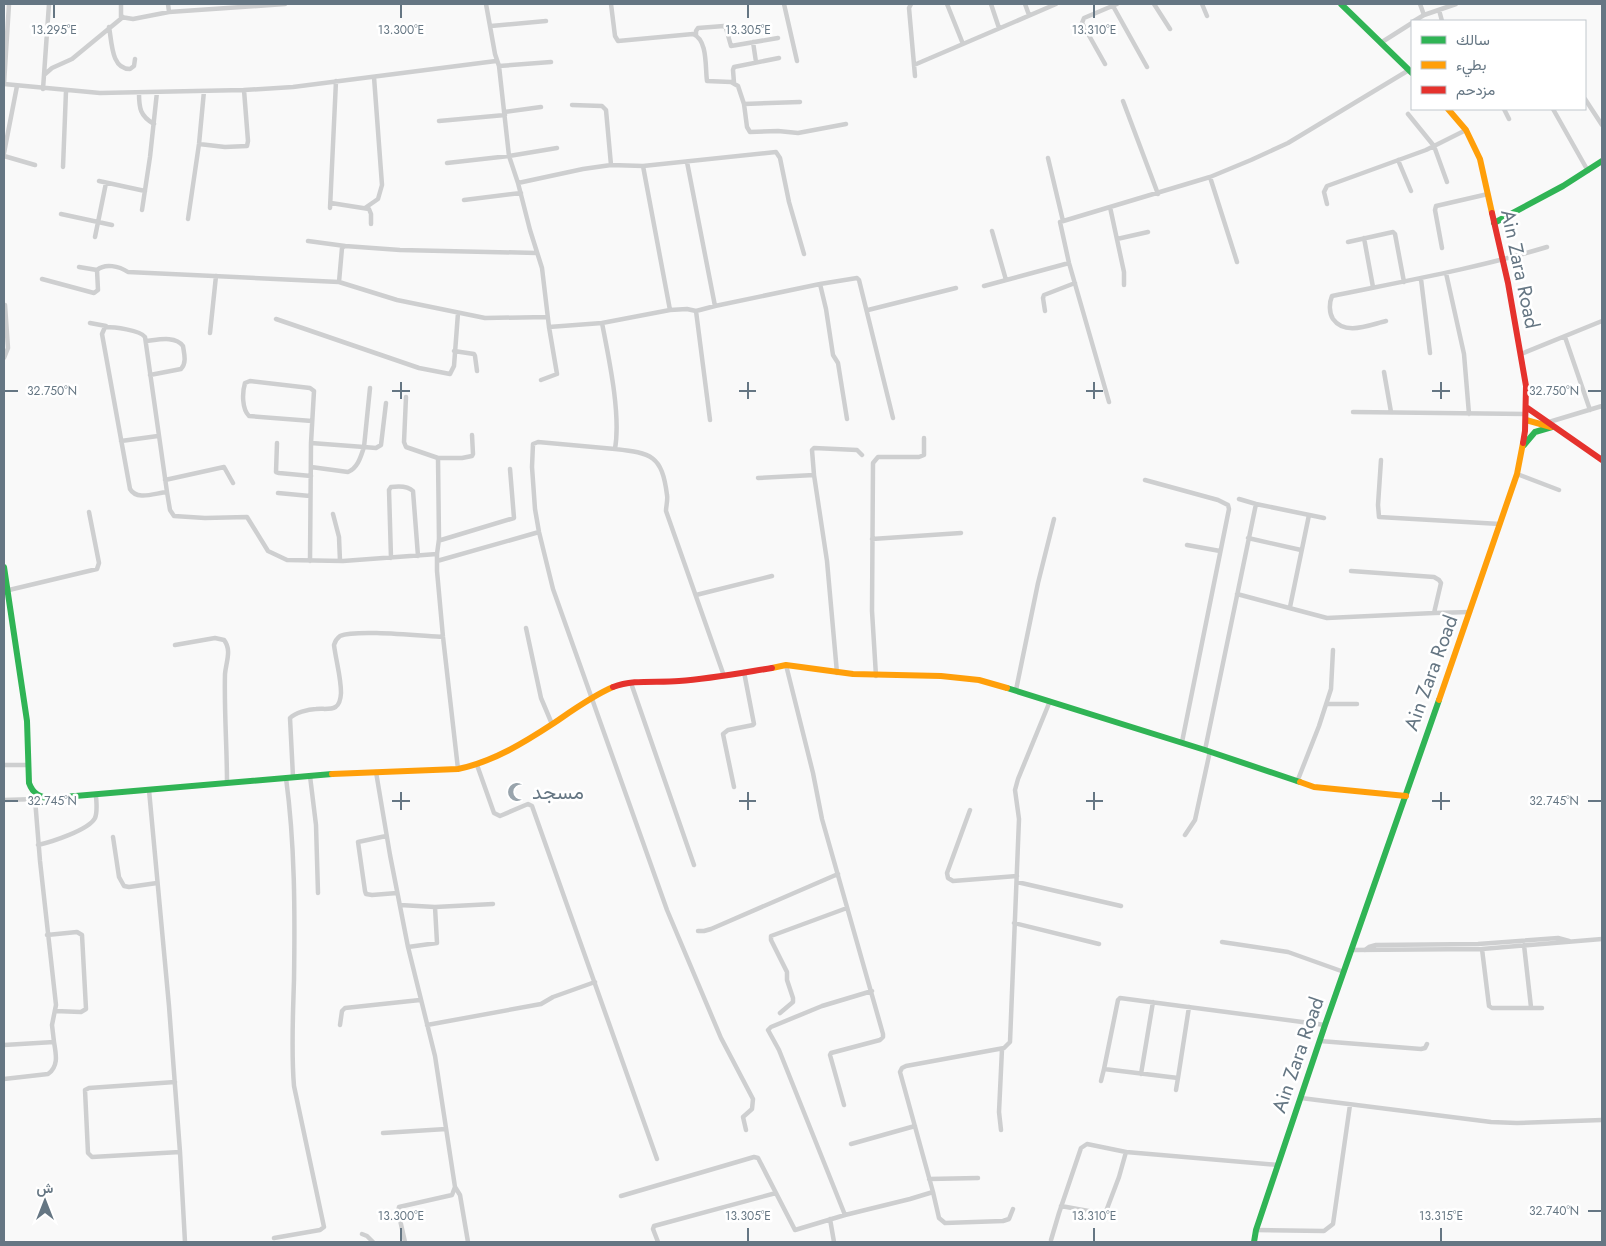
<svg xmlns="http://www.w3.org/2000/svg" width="1606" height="1246" viewBox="0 0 1606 1246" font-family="Jost,Vazirmatn,sans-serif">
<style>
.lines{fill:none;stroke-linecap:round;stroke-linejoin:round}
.street{stroke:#cecfd0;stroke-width:4.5}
.fast{stroke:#30b455;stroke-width:6}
.slow{stroke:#ff9f0a;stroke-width:6}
.jam{stroke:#e5322d;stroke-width:6}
.ticks{fill:none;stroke:#657683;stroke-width:2}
.labels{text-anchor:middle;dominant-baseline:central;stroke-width:5;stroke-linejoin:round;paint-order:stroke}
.street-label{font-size:20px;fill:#657683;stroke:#fff}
.poi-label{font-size:20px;fill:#657683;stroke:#fff;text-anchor:start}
.ticks-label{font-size:12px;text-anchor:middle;fill:#657683;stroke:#fff;stroke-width:5;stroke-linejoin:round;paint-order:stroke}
</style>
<rect width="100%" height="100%" fill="#f9f9f9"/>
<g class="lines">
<path class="street" d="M121,4V17L133,19L169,12L285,4
M168,4L169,12
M486,4L495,54L499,66L509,156L518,183L530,230L542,268L549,327L602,323L670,310L687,309L696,311L715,306L820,284L857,278L859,280L893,418
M611,4L615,36L618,41L693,34C708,40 705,67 707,81L731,82L738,86L744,104L747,127L750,132L778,131L798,133L846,124
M784,4L797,61
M911,4L909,8L915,76
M947,4L963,44
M991,4L999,28
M1025,4L1029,15
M1154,4L1170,29
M1202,4L1207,16
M1420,4L1424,15
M1113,6L1147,67
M1439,10L1442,21
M1414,21L1424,15L1456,4
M491,26L546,21
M109,27C112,42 111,69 130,69L134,66L135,59
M696,35V31L698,28L724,26L726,28L731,46L778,38
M753,42L756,62
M1382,42L1412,23
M1105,64L1082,23L1084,18L1117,4
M914,65L1056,4
M499,66L551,62
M44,75L52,68L72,59L123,17
M734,83L733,70L734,67L779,58
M4,84L100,93L244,90L293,87L496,61
M4,84L9,4
M43,89L49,4
M139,93C139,108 140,116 154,124
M1585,99L1602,125
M1123,101L1158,194
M744,104L800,102
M572,105L602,106L606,110L611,165
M1504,109L1509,119
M1553,109L1588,171
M504,112L541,107
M1408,114L1434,146L1447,182
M439,121L505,115
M199,144L225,147L247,146L248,141L244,90
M4,153L17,86
M4,156L35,165
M1048,158L1063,221
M1398,160L1411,191
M687,162L715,306
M447,163L509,156L557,148
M643,166L670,310
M63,167L66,91
M1210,177L1237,262
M99,181L145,191
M518,183L583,169L611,165L643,166L776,152L780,158L789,202L804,254
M464,200L521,193
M331,203L369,209L371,214V224
M1327,204L1324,192L1327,186L1426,150L1466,130
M1110,207L1124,272V285
M330,208L336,81
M365,208L378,199L382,185L374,77
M142,210L150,157L157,92
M61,214L112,225
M188,219L199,144L204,91
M992,231L1006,280
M95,237L106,183
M1364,238L1373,287
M1117,239L1148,232
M308,241L345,246
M1348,242L1393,232L1395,234L1404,282
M1442,248L1435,210L1436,206L1488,194
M79,267L97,270C105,263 119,266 128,272L339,282L397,300L485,318L547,317
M1446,273L1464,354L1469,414
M42,279L94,293L98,290L97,270
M1421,279L1430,353
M339,282L342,248L345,246L400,250L537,253
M820,284L826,309L833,355L838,363L847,419
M984,286L1069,263
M868,310L956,288
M696,311L710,420
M1045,311L1043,298L1044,295L1075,283
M276,319L419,368L450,374L454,366L458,313
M1386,321C1369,325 1345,336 1333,319C1329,313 1329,303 1332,296C1405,281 1477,268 1547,247
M90,323L106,326
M602,323C609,359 621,414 615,449L538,442L533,444L532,467L535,509L539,532L553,589L667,910L721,1038L753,1099L752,1109L743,1117L746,1130
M210,333L216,276
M1565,337L1590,410
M146,341C157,340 175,335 183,346C184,353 187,363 181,369L150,375
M454,351L474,354L475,356L477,371
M1521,354L1602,321
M4,358L8,348L5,305
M1384,372L1391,412
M541,380L557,374L549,327
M406,397L404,442L406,447L438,458L439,539L437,554
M1109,402L1069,263L1060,222L1210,177L1251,160L1288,143L1409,70
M1353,412L1526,414
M1549,422L1602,406
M121,441L158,436
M277,443L276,472L279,473L311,476
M311,443L364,447L370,388
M615,449C651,453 662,455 667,495C668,500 666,506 666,511L724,676
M438,458H462L472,456L473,454L472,435
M1381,460L1378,505L1379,517L1500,524
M311,467L348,472C358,468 361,456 364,447L376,448L381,445L386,403
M1517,474L1559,490
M814,475L812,450L814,448L857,450L862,455
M758,478L814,475L827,561L837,673
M165,480L224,467L233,483
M1145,480L1218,500L1228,505L1229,509L1182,742
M167,492C155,493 137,501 130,489L102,334L105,327C114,327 140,330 145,337L167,492L170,510L174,516L205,518L247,517L268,551L287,560L343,561L437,554V571L443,637L458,769
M278,493L310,496
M1239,499L1256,504L1324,518
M333,514L339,537L340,561
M1248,538L1301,550
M439,539L441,540L514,518L510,469
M872,539L961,533
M1187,545L1220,551
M391,558L389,490L391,487C398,486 408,486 413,491L418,556
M310,561L311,443L314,391L310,388L250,381L245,383C242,393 242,409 249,416L312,421
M437,561L539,532
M1351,571L1434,577L1439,580L1441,583L1434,613L1470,612
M9,590L97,569L99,563L89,512
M1237,594L1327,618L1434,613
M696,595L772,576
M1290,607L1309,515
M526,628L541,698L552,724
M175,645L215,638L224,640C232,650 226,662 225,674C224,710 227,747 227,783
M786,665L813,773L822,819L883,1034V1037L880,1040L831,1053L830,1055L844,1105
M876,676L872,611L873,463L878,457H919L924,455V438
M631,683L694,865
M1016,690L1038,583L1054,519
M1326,704H1357
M1205,750L1256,504
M4,765H27
M477,765L494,813L500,816L528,804L532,806L657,1159
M376,772L390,855L408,947L435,1056L455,1187L452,1195L399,1207L398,1211L405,1242
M310,776L316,825L318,893
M293,777L290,718C295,713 308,709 316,709C329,708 340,713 341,693C341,677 336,661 334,645C335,641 336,639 340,636C356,629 422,636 443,637
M1297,782L1319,726L1331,689L1333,650
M734,787L723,734L728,730L753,725L754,724L744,672
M149,790L169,1006L180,1152L185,1242
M4,800L37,799
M970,810L947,873L948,878L953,881L1017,876
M1185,835L1195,820L1210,751
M386,836L358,842L365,891L366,894L372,895L397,893
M113,837L119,877L124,886L129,887L157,883
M38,845C51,842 89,830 95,818C98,811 96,801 96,794
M1017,882L1121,906
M400,905L435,907L493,904
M1014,923L1099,944
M698,931H704L711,929L838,874
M47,935L77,932L82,935L86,1009L81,1012L55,1011
M1222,942L1288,952L1344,972
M1524,945L1531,1007
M408,947L437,943L435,907
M1482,949L1489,1006L1492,1008H1542
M1352,950L1482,949L1602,939
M1365,950L1369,947L1376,945L1478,944L1558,938L1569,941
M1189,1007L1178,1078L1104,1069L1118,1000L1120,998L1325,1025
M780,1013L793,1002V998L787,980V972L771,940V936L847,908
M340,1025L342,1011L345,1008L420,1000
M427,1025L541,1004L553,997L595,982
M1320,1041L1421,1049L1425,1048L1427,1044
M4,1045L54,1042L52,1025L56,1005L40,861L35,799
M1141,1074L1153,1002
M4,1079L48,1074C59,1066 56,1054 54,1042
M1101,1081L1104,1069
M175,1082L89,1088L85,1090L88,1153L92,1157L180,1152
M1176,1090L1178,1078
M1301,1098L1491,1122L1517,1123L1602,1120
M1001,1130L999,1112L1002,1049
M383,1133L446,1129
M851,1144L915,1126
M929,1179L978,1178
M455,1187L460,1195L468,1242
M933,1192L939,1218L945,1223L1003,1221L1009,1219L1013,1209
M621,1196L754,1157L758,1158L795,1230L845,1215L910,1199L933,1192L900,1072L902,1068L906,1066L1004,1048L1010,1042L1019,819L1015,790L1018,779L1050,701
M1061,1206L1105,1214L1119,1177L1126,1152
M845,1215L779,1050L768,1030L771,1027L822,1006L872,991
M830,1219L834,1242
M1256,1230L1324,1231L1333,1224L1350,1105
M362,1234L367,1236L373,1242
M274,1238L320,1230L324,1227L294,1086C291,1051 293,1015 294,980C295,913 295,844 286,778
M1051,1240L1059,1213L1081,1148L1087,1144L1126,1152L1278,1165
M658,1242L653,1229L654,1226L776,1193"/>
<path class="fast" d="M1341,4L1412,73
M1494,223L1563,186L1602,161
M1524,445L1535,432L1552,427
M4,567L27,721L29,783C33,794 40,798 52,798L332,774
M1007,688L1205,750L1300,782
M1254,1242L1256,1230L1325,1025L1439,700"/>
<path class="slow" d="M1448,109L1466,130L1480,159L1492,213
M1526,420L1551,427
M772,668L786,665L853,674L941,676L979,680L1007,688
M1439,700L1517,474L1523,443
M332,774L458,769C493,762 525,742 554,723C573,710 592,696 613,687
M1300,782L1314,787L1406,796"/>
<path class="jam" d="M1492,213L1508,283L1526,386L1525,431L1523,443
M1526,407L1602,460
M613,687C634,679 657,683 679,681C710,679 741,673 772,668"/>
</g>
<path class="ticks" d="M54,5V18M401,5V18M748,5V18M1094,5V18M401,382V399M748,382V399M1094,382V399M1441,382V399M5,391H18M392,391H410M739,391H756M1086,391H1103M1432,391H1450M1588,391H1601M401,792V810M748,792V810M1094,792V810M1441,792V810M5,801H18M392,801H410M739,801H756M1086,801H1103M1432,801H1450M1588,801H1601M1588,1211H1601M401,1228V1241M748,1228V1241M1094,1228V1241M1441,1228V1241"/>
<defs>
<g id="mosque-bare" transform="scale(1.5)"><path d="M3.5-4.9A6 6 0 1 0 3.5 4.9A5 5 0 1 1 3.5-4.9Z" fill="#99a4ac" stroke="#fff" stroke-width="2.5" paint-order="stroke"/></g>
</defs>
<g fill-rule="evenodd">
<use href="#mosque-bare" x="517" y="792"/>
</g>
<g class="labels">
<g class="street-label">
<text transform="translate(1520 269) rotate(78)">Ain Zara Road</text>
<text transform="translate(1431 673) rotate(-70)">Ain Zara Road</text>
<text transform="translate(1298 1055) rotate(-71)">Ain Zara Road</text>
</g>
<g class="poi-label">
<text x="532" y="792">مسجد</text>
</g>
</g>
<g class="ticks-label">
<text x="54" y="34">13.295°E</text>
<text x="401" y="34">13.300°E</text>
<text x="748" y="34">13.305°E</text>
<text x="1094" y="34">13.310°E</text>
<text x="52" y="395">32.750°N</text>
<text x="1554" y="395">32.750°N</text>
<text x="52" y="805">32.745°N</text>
<text x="1554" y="805">32.745°N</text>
<text x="1554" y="1215">32.740°N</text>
<text x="401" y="1220">13.300°E</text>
<text x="748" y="1220">13.305°E</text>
<text x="1094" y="1220">13.310°E</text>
<text x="1441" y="1220">13.315°E</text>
</g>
<rect width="1606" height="1246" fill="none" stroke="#657683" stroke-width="10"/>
<rect x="1411" y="20" width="175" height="90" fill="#ffffff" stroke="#c1c8cd"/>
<rect x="1421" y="36" width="25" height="8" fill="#30b455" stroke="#c1c8cd"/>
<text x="1456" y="45" font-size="15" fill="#657683">سالك</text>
<rect x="1421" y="61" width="25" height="8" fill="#ff9f0a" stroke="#c1c8cd"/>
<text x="1456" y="70" font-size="15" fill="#657683">بطيء</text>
<rect x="1421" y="86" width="25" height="8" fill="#e5322d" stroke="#c1c8cd"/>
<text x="1456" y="95" font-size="15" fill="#657683">مزدحم</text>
<g transform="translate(45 1201)" stroke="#ffffff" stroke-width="4" paint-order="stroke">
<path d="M0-4L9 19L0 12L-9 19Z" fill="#657683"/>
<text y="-8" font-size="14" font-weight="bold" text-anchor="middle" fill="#657683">ش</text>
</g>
</svg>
